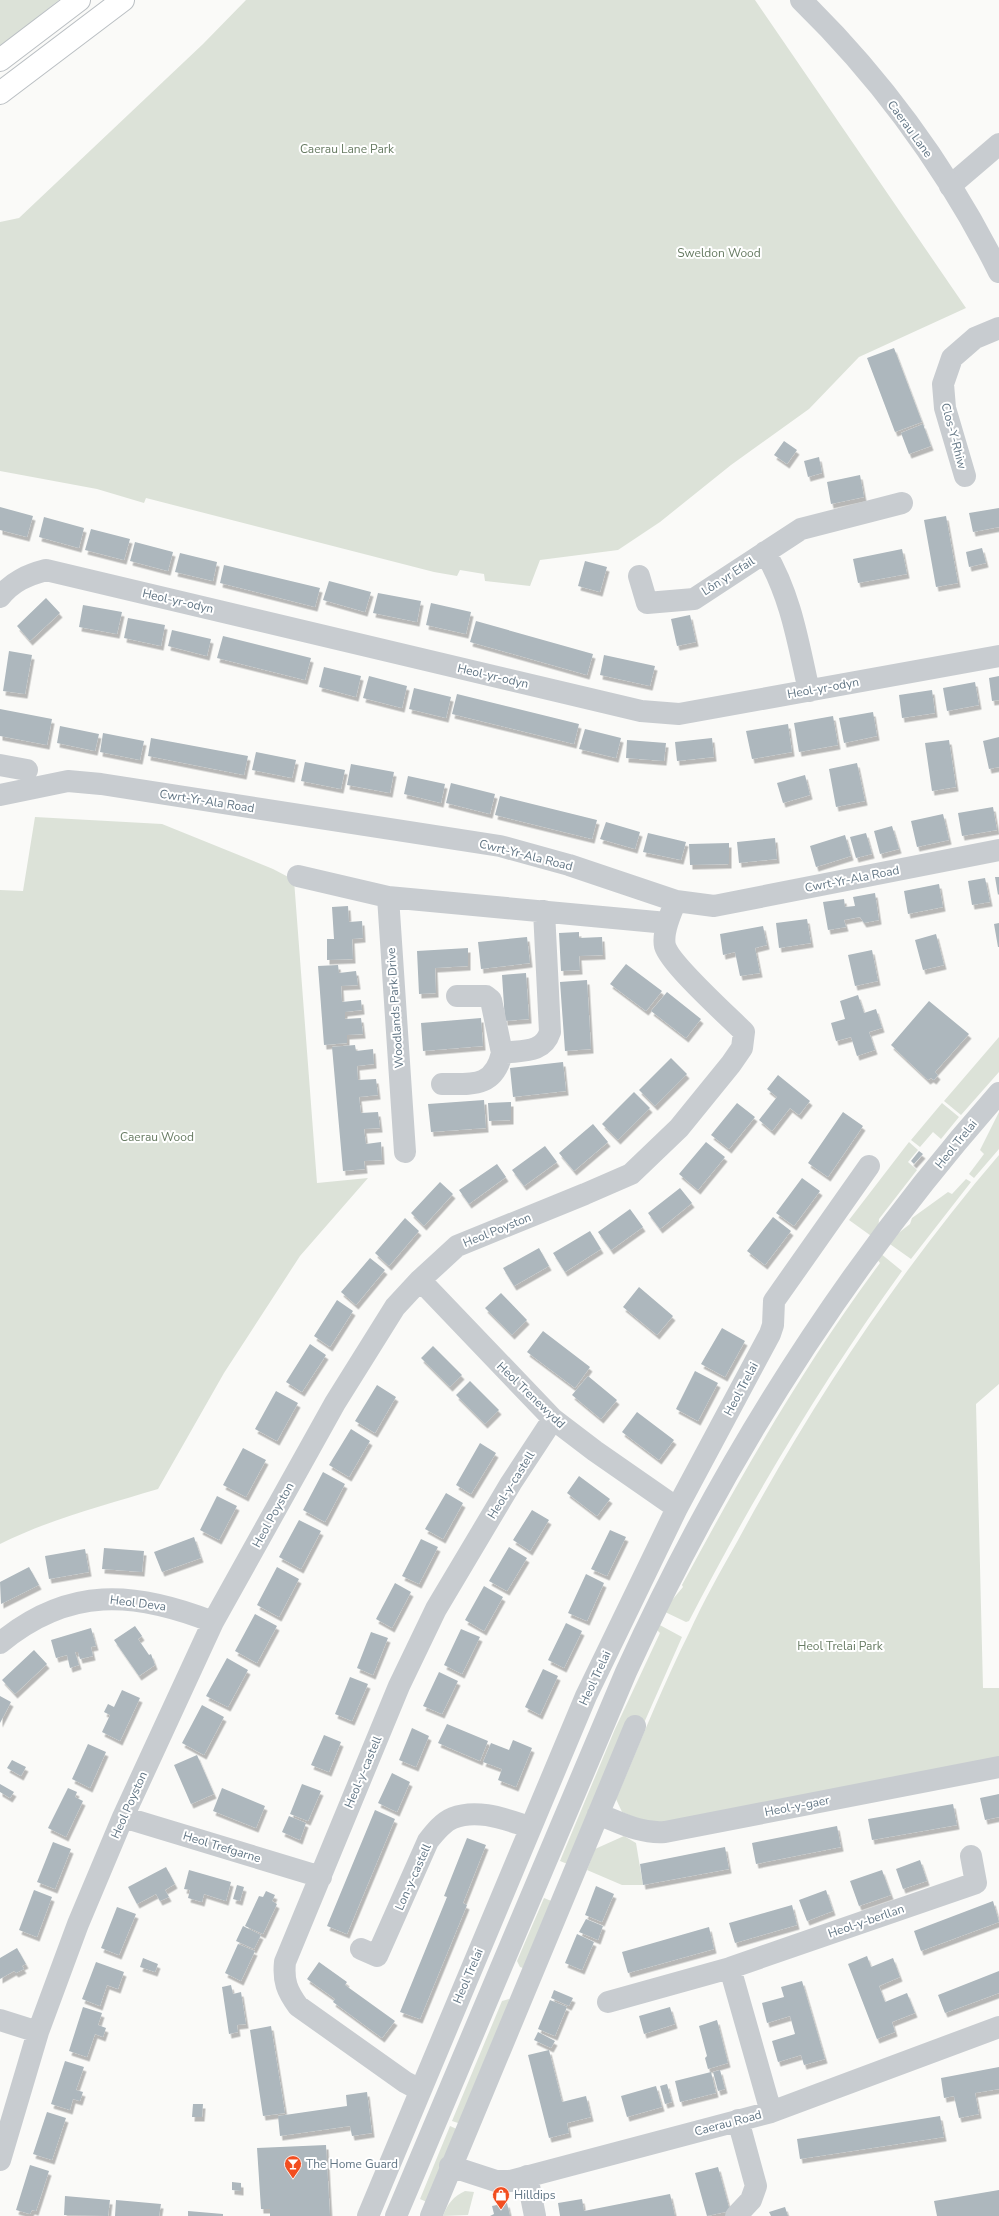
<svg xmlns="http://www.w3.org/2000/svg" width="999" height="2216" viewBox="0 0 999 2216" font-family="'Nunito Sans',sans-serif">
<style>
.green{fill:#dce2d8}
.building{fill:#adb7bd;filter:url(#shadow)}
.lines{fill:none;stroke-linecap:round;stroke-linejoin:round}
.primary-casing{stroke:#babfc3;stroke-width:24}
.minor{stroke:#c8ccd0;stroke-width:22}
.tertiary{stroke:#c8ccd0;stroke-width:22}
.primary{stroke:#fff;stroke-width:22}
.labels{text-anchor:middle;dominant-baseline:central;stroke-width:4;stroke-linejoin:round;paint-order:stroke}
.street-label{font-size:12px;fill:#627685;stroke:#fff}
.park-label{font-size:12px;fill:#677b62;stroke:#fff}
.poi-label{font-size:12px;fill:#627685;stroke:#fff;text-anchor:start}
</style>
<defs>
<filter id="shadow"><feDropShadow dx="2.5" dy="4.5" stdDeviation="0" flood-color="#0004"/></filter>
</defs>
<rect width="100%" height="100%" fill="#fafaf8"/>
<path class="green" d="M0,0H59L0,47Z
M246,0H755L966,308L859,357L809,409L731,465L660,522L618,550L540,560L530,586L485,581L484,574L460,570L457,576L434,572L146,498L144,503L97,489L0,471V222L19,218L203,44Z
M35,817L162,824L273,869L294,880L317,1183L368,1178L300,1256L224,1373L158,1489C105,1505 50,1519 0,1544V890L23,891Z
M999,1037V1072L961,1115L944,1101Z
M942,1103L959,1117L941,1139L933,1132L920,1147L911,1140Z
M999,1112V1149L974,1178L969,1174L984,1154L980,1150Z
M909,1142L918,1150L908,1162L917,1170L879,1219L878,1233L874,1238L849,1220Z
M999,1155V1384L976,1404L983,1688H999V1759L653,1825L622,1812L616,1799C640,1743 662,1687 689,1633C703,1602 720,1572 737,1542C811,1405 897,1274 999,1155Z
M966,1179L971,1182L911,1259L887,1242L910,1224L912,1218L948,1192L952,1194Z
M880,1253L902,1271C822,1382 752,1499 689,1621L686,1622L663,1611L683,1587L682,1585C742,1474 804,1365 880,1263L877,1259Z
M656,1623L682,1637L644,1723L570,1865L560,1861L615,1729L660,1633L656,1629Z
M624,1836L636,1843L643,1885H622L587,1870L595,1849Z
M544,1898L554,1902L523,1968L520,1967L517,1961Z
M509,1999L511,2003L461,2124L452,2121L502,2001Z
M450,2126L459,2130L429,2203L420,2199Z
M465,2191L474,2192L468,2215L443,2216C448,2203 453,2197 465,2191Z"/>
<path class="building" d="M894,348L922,422L895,432L867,358Z
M923,424L931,446L909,454L901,433Z
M784,441L797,450L787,464L774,455Z
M819,457L822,473L808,477L804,461Z
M860,475L864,497L831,504L827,482Z
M0,507L33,516L27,537L0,530Z
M999,508V527L973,532L969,513Z
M946,516L958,583L936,587L924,520Z
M44,517L84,528L79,548L39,537Z
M91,529L130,539L124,560L85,550Z
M135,542L173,552L168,571L130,561Z
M982,548L986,563L969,567L966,552Z
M902,549L907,574L858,583L853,559Z
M180,553L217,562L213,581L175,572Z
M585,561L607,567L600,592L578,586Z
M224,565L320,588L315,607L220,583Z
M329,581L371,592L365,612L323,600Z
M378,593L421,601L417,622L373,613Z
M46,598L60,613L30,641L17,626Z
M431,603L471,612L466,634L426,625Z
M83,605L122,612L117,634L79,627Z
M690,615L696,642L677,646L671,619Z
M128,618L165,625L161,646L124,638Z
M476,621L593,654L587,675L470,642Z
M172,630L211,639L207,656L168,646Z
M223,636L311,658L305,680L217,658Z
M9,651L32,655L25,694L3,691Z
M604,655L655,666L650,686L600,675Z
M324,667L361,676L356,697L319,687Z
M369,676L407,686L402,708L363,698Z
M999,676V700L992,701L989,678Z
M975,682L979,705L947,711L943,688Z
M414,688L451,697L446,718L409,709Z
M932,690L935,713L902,718L899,695Z
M457,694L579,724L574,744L452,714Z
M0,709L52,719L47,745L0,736Z
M873,712L877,736L844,743L839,718Z
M833,716L838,745L799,752L794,723Z
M788,724L792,752L752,759L746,731Z
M60,726L99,734L95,751L57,743Z
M585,729L621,738L616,758L579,749Z
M103,733L144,741L140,760L100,752Z
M999,737V767L989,769L983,741Z
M151,738L248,756L244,775L148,756Z
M712,738L714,757L677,761L675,742Z
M627,740L666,743L664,761L626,758Z
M949,740L956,787L932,791L925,743Z
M256,752L296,760L292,778L252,770Z
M305,762L345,770L341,789L301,781Z
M857,763L865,801L836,807L829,769Z
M351,764L394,772L390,793L347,785Z
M805,775L810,795L783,803L777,783Z
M408,776L445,784L441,803L404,794Z
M451,783L495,794L490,814L446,803Z
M500,796L597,820L592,839L495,815Z
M993,807L997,830L962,836L958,813Z
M943,814L949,840L917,847L911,821Z
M606,822L640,832L635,849L600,839Z
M892,826L899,849L880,854L874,831Z
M648,833L686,842L681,860L643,852Z
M866,833L872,854L856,858L850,837Z
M845,835L851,856L816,867L810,846Z
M775,838L777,859L739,863L737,842Z
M729,843V864L690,865L689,844Z
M995,877H999V894L998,895Z
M985,878L990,902L972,905L968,881Z
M939,884L943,907L908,914L904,891Z
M875,893L879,920L864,923L860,917L844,920L846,927L828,930L823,902L844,899L845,907L855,906L853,897Z
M348,906L349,922L362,921L363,938L352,939L353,959L327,960V939H334L332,907Z
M807,919L811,943L779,948L776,923Z
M999,923V947H998L994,924Z
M763,926L767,945L755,948L760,973L740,976L735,952L723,955L720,934Z
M579,932V938L602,937L603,955L579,956L580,970L561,971L559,933Z
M936,934L944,965L923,970L915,940Z
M527,937L530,963L481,969L478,942Z
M468,948V966L435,968L436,993L419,994L417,951Z
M872,950L878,981L855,986L848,955Z
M626,964L662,991L646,1011L610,984Z
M338,965L339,973L356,971L358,985L341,986L342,1002L361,1000L362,1010L345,1012V1019L361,1018L363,1034L347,1035V1043L324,1045L318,966Z
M526,973L529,1019L505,1021L502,975Z
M587,980L591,1049L565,1051L560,982Z
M667,992L701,1019L686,1038L651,1011Z
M858,995L864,1013L876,1009L882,1028L869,1032L875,1050L857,1056L851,1037L836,1041L831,1023L845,1019L840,1001Z
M929,1001L969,1034L935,1072L938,1075L934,1080L931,1078L928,1080L891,1045Z
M481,1018L483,1046L423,1051L421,1023Z
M355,1045L356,1051L373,1049L374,1064L357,1066L358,1080L376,1079L378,1095L359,1097L361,1113L378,1112L380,1128L364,1129L366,1144L381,1142L382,1160L364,1161L365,1169L343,1171L332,1047Z
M671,1058L687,1074L655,1106L639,1090Z
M563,1062L566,1091L513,1097L510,1068Z
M778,1075L810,1101L799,1115L790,1108L772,1131L759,1120L777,1097L767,1089Z
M634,1092L650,1108L618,1140L602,1124Z
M484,1100L486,1128L431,1132L428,1104Z
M511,1102V1120L489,1121L488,1103Z
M737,1103L755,1117L729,1149L711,1135Z
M843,1112L863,1126L828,1177L808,1163Z
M593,1124L608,1142L574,1171L559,1153Z
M706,1142L725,1157L698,1190L679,1174Z
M545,1146L557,1162L524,1186L512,1170Z
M919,1151L923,1154L914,1164L911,1161Z
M497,1164L506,1177L469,1204L459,1190Z
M802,1178L820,1191L794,1226L776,1213Z
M440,1182L453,1194L424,1226L411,1213Z
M680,1188L692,1203L660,1229L648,1213Z
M630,1209L643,1227L611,1250L598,1232Z
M773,1217L791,1231L765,1265L747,1251Z
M405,1218L419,1231L389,1266L375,1253Z
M590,1231L601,1249L565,1272L553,1253Z
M539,1248L549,1266L514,1286L503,1268Z
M370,1258L385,1270L356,1305L341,1292Z
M639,1287L673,1316L657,1335L623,1307Z
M501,1293L527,1320L512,1335L485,1308Z
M337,1300L353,1311L330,1347L314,1336Z
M722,1328L745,1341L725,1377L701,1364Z
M543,1331L590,1367L575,1388L527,1352Z
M310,1344L326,1355L302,1392L286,1382Z
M433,1346L462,1375L450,1387L421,1358Z
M695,1371L718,1383L698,1421L676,1409Z
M588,1376L617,1400L601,1419L572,1395Z
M470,1381L499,1410L485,1424L456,1395Z
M377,1385L396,1397L375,1433L355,1421Z
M276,1391L298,1403L277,1441L255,1429Z
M637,1412L674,1440L659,1460L622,1432Z
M351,1429L370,1441L349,1477L329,1465Z
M480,1443L496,1453L471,1494L456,1485Z
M243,1448L266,1460L246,1497L223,1485Z
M323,1472L345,1484L325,1522L303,1510Z
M579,1476L610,1499L597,1516L567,1493Z
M446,1493L463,1503L443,1539L425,1529Z
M217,1496L237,1506L219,1540L200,1530Z
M532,1510L549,1520L530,1551L513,1540Z
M299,1520L321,1531L301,1569L279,1557Z
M610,1530L626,1537L607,1576L591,1569Z
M194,1537L201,1558L162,1572L154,1552Z
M421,1539L438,1547L419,1584L402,1576Z
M509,1547L527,1558L507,1591L489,1581Z
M104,1548L144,1551L142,1572L102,1569Z
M85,1549L89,1572L49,1579L45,1556Z
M29,1567L39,1585L1,1604L0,1582Z
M277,1567L299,1579L279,1617L257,1605Z
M586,1574L604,1583L587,1621L568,1613Z
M395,1583L411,1592L392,1628L376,1619Z
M484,1586L503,1597L484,1631L465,1620Z
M255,1614L277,1626L257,1663L235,1651Z
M566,1623L582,1631L564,1668L548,1660Z
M135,1626L142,1636L138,1639L149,1655L151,1654L155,1665L139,1676L114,1640Z
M91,1628L96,1646L91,1647L93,1656L80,1659L78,1652H75L79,1665L70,1668L67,1655L56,1658L51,1640Z
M461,1629L480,1637L462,1674L444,1665Z
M371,1632L388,1638L373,1675L357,1668Z
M34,1650L47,1664L15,1694L2,1680Z
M227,1658L248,1670L228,1707L206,1696Z
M543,1669L558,1676L540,1715L525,1707Z
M439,1672L458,1681L442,1714L423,1706Z
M350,1677L368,1684L352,1721L335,1714Z
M122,1690L140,1698L120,1741L102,1732L110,1715L104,1712L108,1704L114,1707Z
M0,1696L11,1702L0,1723Z
M202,1705L224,1717L204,1755L182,1743Z
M447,1724L488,1741L480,1761L438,1743Z
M412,1728L429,1736L416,1767L399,1760Z
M324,1735L341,1742L329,1772L311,1765Z
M513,1740L532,1748L516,1787L498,1780L502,1769L483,1762L491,1743L509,1750Z
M88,1744L106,1752L90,1788L72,1779Z
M197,1755L214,1794L191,1804L174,1765Z
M12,1760L26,1767L21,1776L7,1768Z
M392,1773L410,1782L397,1812L378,1803Z
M0,1784L14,1792L10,1798L0,1792Z
M302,1784L321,1791L308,1821L290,1814Z
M68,1788L77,1792L75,1797L83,1801L66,1837L48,1828Z
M222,1788L265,1806L256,1828L213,1811Z
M999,1794V1817L985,1820L980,1798Z
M953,1804L957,1825L872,1840L868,1819Z
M375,1810L395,1819L347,1934L327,1926Z
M289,1816L306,1823L300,1840L282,1832Z
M837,1826L841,1847L756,1864L752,1843Z
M467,1838L486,1845L463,1903L467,1905L420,2019L400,2012L447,1897L444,1896Z
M53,1842L71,1849L55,1889L37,1882Z
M725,1847L729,1869L643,1885L640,1864Z
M920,1860L927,1881L903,1889L896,1869Z
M166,1867L175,1884L165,1890L169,1897L160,1901L156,1894L137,1904L128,1887Z
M189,1870L231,1882L226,1901L204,1894L202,1902L188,1898L190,1890L184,1889Z
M882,1870L891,1895L859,1906L850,1881Z
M237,1885L244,1887L240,1901L233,1899Z
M596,1886L614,1894L602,1922L585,1915Z
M34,1890L52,1897L37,1937L19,1930Z
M826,1890L833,1911L807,1921L799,1900Z
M266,1891L275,1895L272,1901L277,1904L263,1934L245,1926L259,1896L263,1897Z
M993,1901L999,1922L921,1951L914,1931Z
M792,1905L797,1925L735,1943L729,1923Z
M117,1907L136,1914L119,1955L101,1948Z
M586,1919L603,1926L598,1940L579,1932Z
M243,1926L261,1935L254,1949L236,1941Z
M709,1927L714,1949L628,1973L622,1952Z
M577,1934L594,1942L582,1970L565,1963Z
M238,1944L255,1951L241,1981L225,1973Z
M17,1948L26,1964L22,1966L24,1969L16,1973L14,1971L0,1979V1958Z
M867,1956L871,1967L893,1958L900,1977L879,1986L885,2002L907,1993L915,2013L892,2022L895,2032L877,2039L848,1964Z
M143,1958L158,1964L155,1972L140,1967Z
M96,1962L124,1972L118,1989L107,1985L100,2006L82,1999Z
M319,1962L347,1982L345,1985L395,2021L382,2038L333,2002L335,1999L307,1979Z
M999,1971V1993L945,2013L938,1995Z
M802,1981L825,2059L804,2065L801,2055L778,2062L772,2041L795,2034L790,2016L767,2023L762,2003L784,1997L781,1987Z
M231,1985L233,1994L241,1992L246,2024L237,2025L238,2032L229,2034L222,1987Z
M554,1990L573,1998L569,2006L551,1998Z
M550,2000L567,2007L555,2036L538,2029Z
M83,2007L102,2013L98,2025L106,2028L103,2037L95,2034L87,2057L69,2051Z
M670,2007L675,2024L644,2034L639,2016Z
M717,2020L728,2063L708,2069L705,2058L707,2056L699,2026Z
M271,2026L285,2113L263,2116L250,2030Z
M538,2032L555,2041L551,2048L534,2040Z
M549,2050L562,2102L586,2096L591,2117L567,2123L569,2133L549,2138L528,2055Z
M65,2061L84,2067L76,2090L83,2092L80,2101L73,2099L70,2110L51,2104Z
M999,2067V2089L975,2093L979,2114L959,2118L954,2096L944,2098L941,2078Z
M720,2070L725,2089L718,2091L713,2072Z
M711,2072L716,2093L680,2102L675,2081Z
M667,2084L672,2102L665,2104L660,2086Z
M656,2086L662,2107L627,2117L621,2096Z
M367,2092L372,2133L352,2136L350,2126L280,2136L278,2116L347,2106L346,2095Z
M193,2104H203L202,2117H192Z
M47,2112L66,2118L52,2160L33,2154Z
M940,2116L944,2137L800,2159L797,2139Z
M326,2145L330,2216H270V2209H261L257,2148Z
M30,2165L49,2171L36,2211L32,2210L30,2214L16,2210Z
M718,2167L730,2211L707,2216L695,2173Z
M232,2182L241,2183V2191L232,2190Z
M999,2190V2216H937L934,2201Z
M670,2194L675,2216H560L558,2203L582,2199L584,2211Z
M65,2196L110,2200L108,2216L64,2215Z
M116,2200L161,2204L159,2216H115Z
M507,2203L510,2216H490L494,2214L492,2206Z
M785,2207L788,2216H771L769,2212Z
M188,2211L223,2214V2216H188Z"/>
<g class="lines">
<g class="primary-casing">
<path id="primary" d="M0,60L79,0
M0,93L123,0"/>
</g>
<path class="minor" d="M950,186L999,144
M965,476L945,408L943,384L952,358L975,338L999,328
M765,552C791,596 798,642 809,691
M639,576L647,603L694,599L801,529L902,503
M0,597C12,582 27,575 46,570L641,711L679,714L999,656
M0,765L27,770
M0,795L68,781L101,784L500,846L569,865L676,901L714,906L999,850
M298,876L388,897L667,923
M388,897L405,1152
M457,996H486L491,1000L502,1053C522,1050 543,1054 550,1032L544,911
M442,1084C472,1084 494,1088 502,1053
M420,1280L553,1419L595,1451L677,1508
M0,1643C69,1586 134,1591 213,1622
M598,1814C621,1823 641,1834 665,1832L999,1767
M123,1817L321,1877
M361,1949L377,1956L428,1841C435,1832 443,1822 453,1818C478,1808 507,1820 530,1827
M730,1968L771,2112
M608,2002L730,1968L976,1883L971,1856
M0,2020L38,2032
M420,2090L405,2082L298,2006C287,1991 283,1981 285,1962L399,1686L436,1609L511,1483L553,1419
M0,2160L38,2032L78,1924L123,1817L213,1622L335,1403L395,1307L420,1280L457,1246L585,1194L631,1174L679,1128L731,1064L742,1048L744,1032C728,1016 670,964 665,946C662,933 671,912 676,901
M450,2166L496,2181H510L771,2112L999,2027
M527,2176L535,2216
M368,2216L586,1696L677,1508L770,1334L773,1325L774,1301L869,1166
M396,2216L626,1672C722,1462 846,1266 999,1093
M431,2216L635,1726
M736,2216L751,2200L756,2186L738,2120"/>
<path class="tertiary" d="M801,0C881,78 949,172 999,272"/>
<use href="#primary" class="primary"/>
</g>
<defs>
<g id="bar-pin" transform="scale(0.9)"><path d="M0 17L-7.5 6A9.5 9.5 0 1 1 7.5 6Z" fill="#f24e20" stroke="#fff"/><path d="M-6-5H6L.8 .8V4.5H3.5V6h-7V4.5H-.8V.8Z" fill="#fff"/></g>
<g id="shop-pin" transform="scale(0.9)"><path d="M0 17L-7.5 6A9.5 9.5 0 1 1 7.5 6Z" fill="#f24e20" stroke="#fff"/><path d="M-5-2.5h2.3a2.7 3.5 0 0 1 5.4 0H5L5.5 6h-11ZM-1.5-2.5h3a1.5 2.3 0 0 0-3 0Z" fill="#fff"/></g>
</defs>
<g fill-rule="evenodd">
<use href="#bar-pin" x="293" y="2164"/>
<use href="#shop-pin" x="501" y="2195"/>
</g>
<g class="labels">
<g class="street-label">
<text transform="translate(910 129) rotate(54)">Caerau Lane</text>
<text transform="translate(954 436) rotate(75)">Clos-Y-Rhiw</text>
<text transform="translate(728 576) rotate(-33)">Lôn yr Efail</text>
<text transform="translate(178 601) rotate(13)">Heol-yr-odyn</text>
<text transform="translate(493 676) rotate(13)">Heol-yr-odyn</text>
<text transform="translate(823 688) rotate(-10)">Heol-yr-odyn</text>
<text transform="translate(207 801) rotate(9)">Cwrt-Yr-Ala Road</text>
<text transform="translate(526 855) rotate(14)">Cwrt-Yr-Ala Road</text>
<text transform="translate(852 879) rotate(-11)">Cwrt-Yr-Ala Road</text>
<text transform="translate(395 1008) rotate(-94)">Woodlands Park Drive</text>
<text transform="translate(956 1144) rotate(-51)">Heol Trelai</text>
<text transform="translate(497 1230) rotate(-22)">Heol Poyston</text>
<text transform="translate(741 1389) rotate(-62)">Heol Trelai</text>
<text transform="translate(531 1395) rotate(44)">Heol Trenewydd</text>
<text transform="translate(511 1485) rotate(-58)">Heol-y-castell</text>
<text transform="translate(273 1515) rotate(-61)">Heol Poyston</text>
<text transform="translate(138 1603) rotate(7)">Heol Deva</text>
<text transform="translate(595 1678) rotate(-65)">Heol Trelai</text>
<text transform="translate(363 1772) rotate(-67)">Heol-y-castell</text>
<text transform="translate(129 1805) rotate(-66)">Heol Poyston</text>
<text transform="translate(797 1806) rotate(-11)">Heol-y-gaer</text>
<text transform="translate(222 1847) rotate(17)">Heol Trefgarne</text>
<text transform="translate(413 1877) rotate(-66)">Lon-y-castell</text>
<text transform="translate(866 1921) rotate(-19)">Heol-y-berllan</text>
<text transform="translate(468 1976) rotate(-67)">Heol Trelai</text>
<text transform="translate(728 2123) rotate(-15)">Caerau Road</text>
</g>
<g class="park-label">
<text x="347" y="149">Caerau Lane Park</text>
<text x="719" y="253">Sweldon Wood</text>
<text x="157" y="1137">Caerau Wood</text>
<text x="840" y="1646">Heol Trelai Park</text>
</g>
<g class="poi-label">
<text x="306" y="2164">The Home Guard</text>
<text x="514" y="2195">Hilldips</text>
</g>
</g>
</svg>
